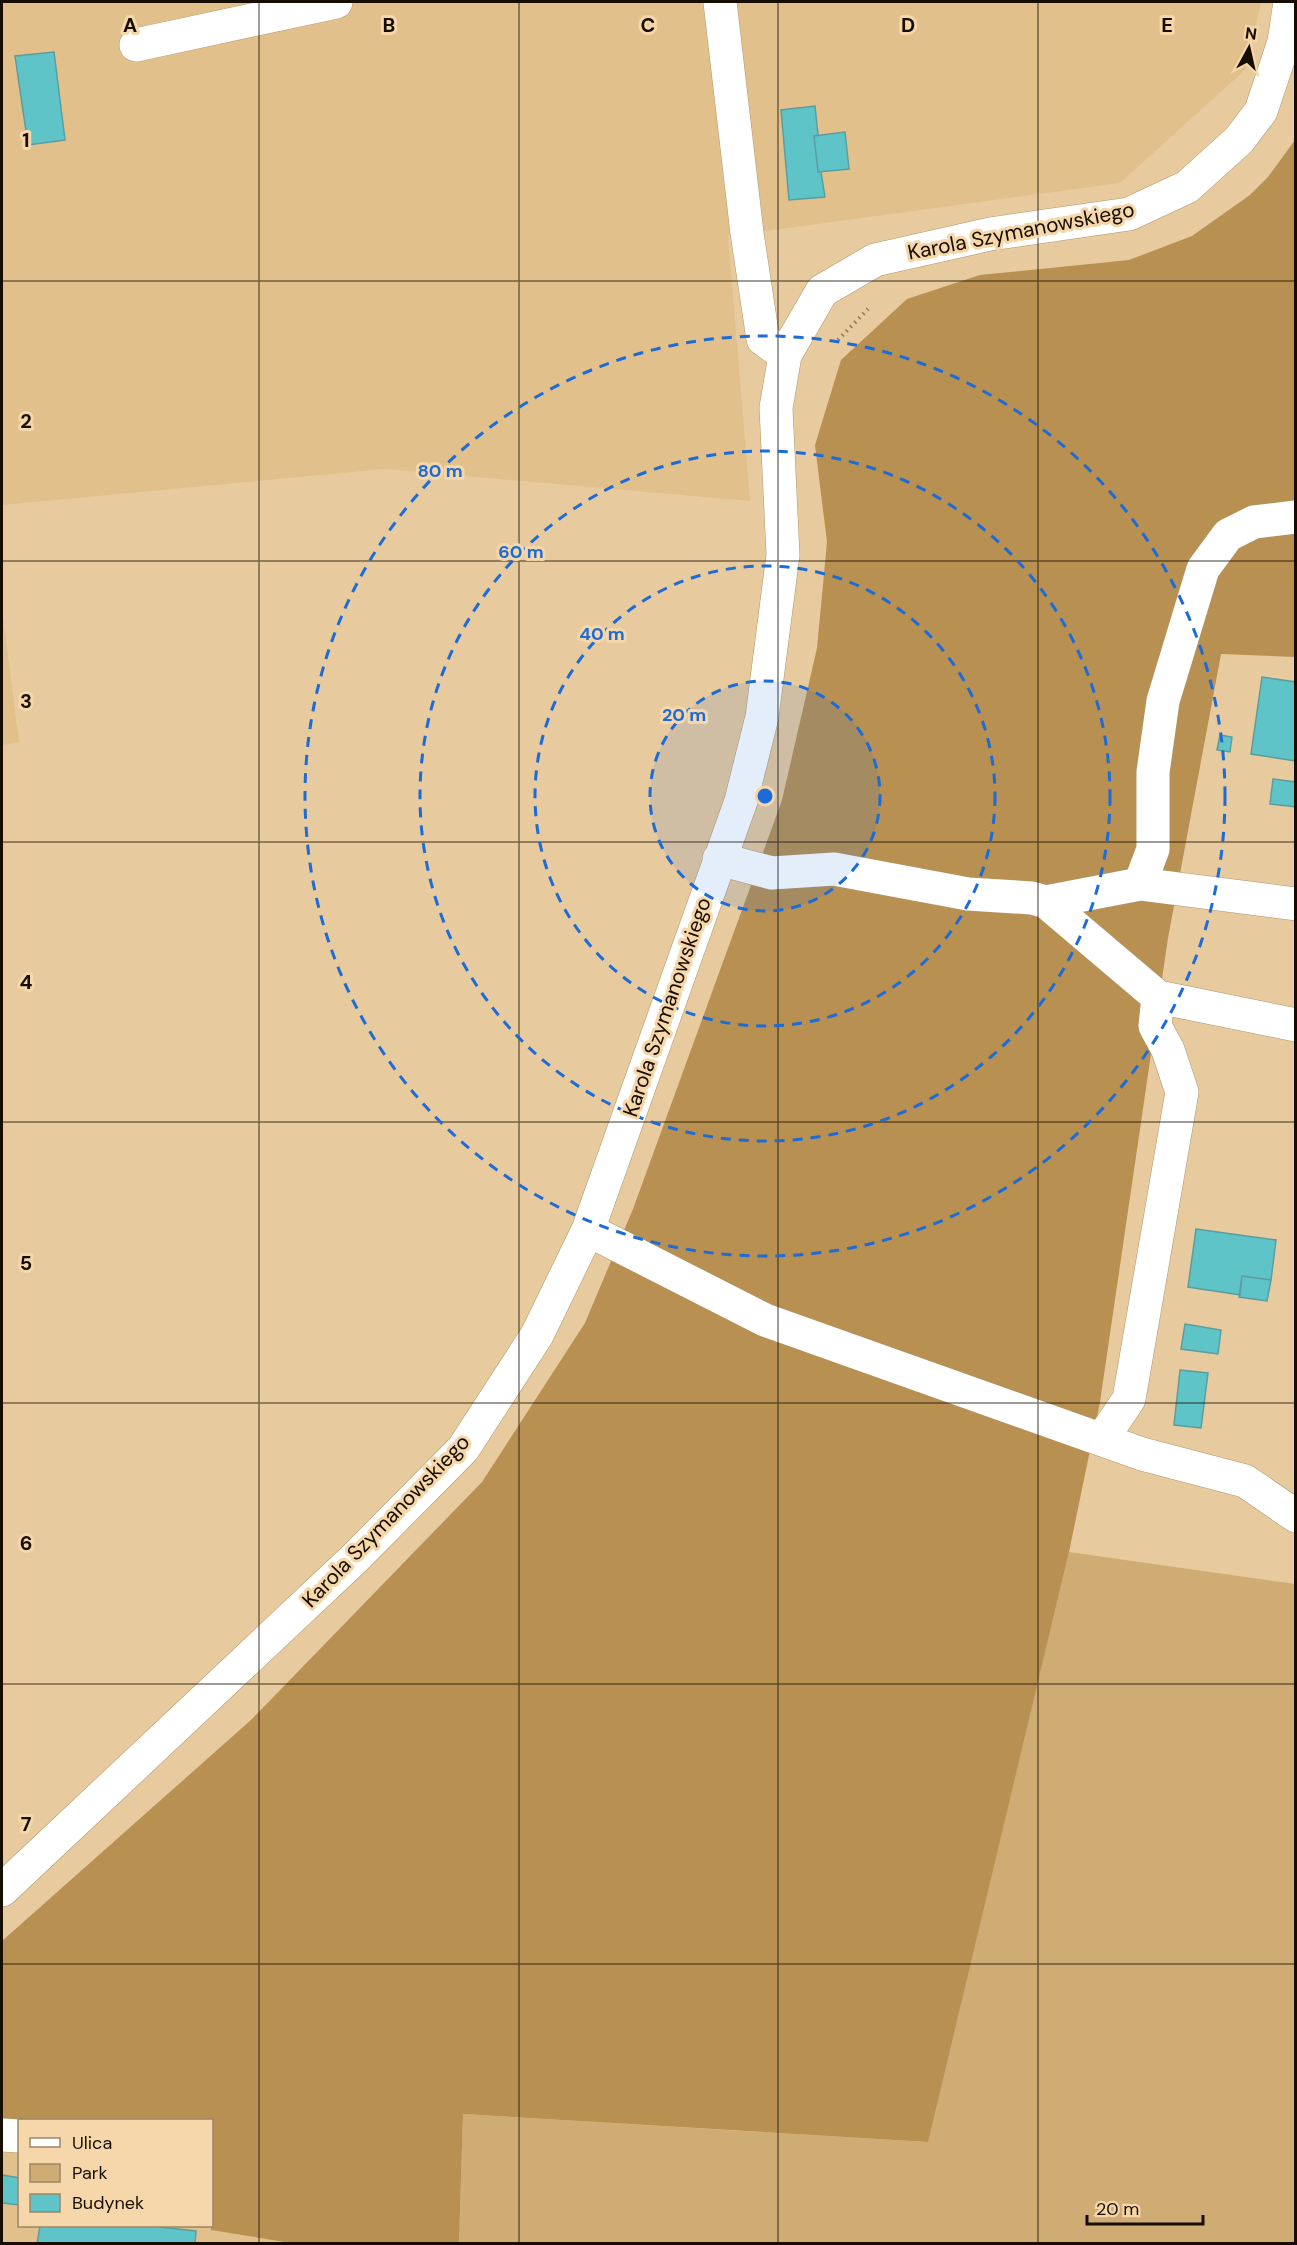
<svg xmlns="http://www.w3.org/2000/svg" width="1297" height="2245" viewBox="0 0 1297 2245" font-family="'DM Sans',sans-serif">
<style>
.built{fill:#e2c08c}
.green{fill:#cfac74}
.forest{fill:#b89051}
.building{fill:#5fc4c7;stroke:#5b9d9f;stroke-width:1.5}
.lines{fill:none;stroke-linecap:round;stroke-linejoin:round}
.minor-casing{stroke:#b2966a;stroke-width:34}
.path{stroke:#8b7658;stroke-width:4;stroke-dasharray:1.5 4.5;stroke-linecap:butt}
.minor{stroke:#fff;stroke-width:33}
.grid{fill:none;stroke:#160c00;stroke-width:1.5;stroke-opacity:0.55}
.ring{fill:none;stroke:#1d6bd6;stroke-width:3;stroke-dasharray:10 8}
.labels{text-anchor:middle;dominant-baseline:central;stroke-width:6;stroke-linejoin:round;paint-order:stroke}
.street-label{font-size:21px;fill:#160c00;stroke:#f5d7a9}
.grid-label{font-size:20px;text-anchor:middle;font-weight:bold;fill:#160c00;stroke:#f5d7a9;stroke-width:6;stroke-linejoin:round;paint-order:stroke}
.centre{fill:#1d6bd6;stroke:#f5d7a9;stroke-width:3}
.ring-label{font-size:18px;text-anchor:middle;font-weight:bold;fill:#1d6bd6;stroke:#f5d7a9;stroke-width:6;stroke-linejoin:round;paint-order:stroke}
</style>
<rect width="100%" height="100%" fill="#e7ca9d"/>
<path class="built" d="M2,2H1261L1246,69L1120,183L728,236L750,501L385,469L2,505Z
M2,609L19,742L2,745Z
M2,2124L19,2125L20,2226H211V2230L297,2243H2Z"/>
<path class="green" d="M1069,1552L1295,1584V2243L459,2244L463,2114L927,2142Z"/>
<path class="forest" d="M1295,140V657L1221,654L1168,938L1100,1402L1069,1552L928,2142L463,2114L459,2243L297,2244L211,2230L212,2120H20L2,2124V1941L251,1720L482,1482L585,1323L633,1209L782,800L817,648L827,542L815,445L841,360L907,299L980,275L1129,260L1192,236L1250,195L1268,177Z"/>
<path class="building" d="M54,52L65,140L28,145L15,56Z
M815,106L818,135L814,136L818,172H821L825,197L789,200L781,110Z
M845,132L849,169L818,172L814,136Z
M1262,677L1296,682V761L1251,754Z
M1220,735L1232,737L1230,752L1217,750Z
M1273,779L1296,782V807L1270,804Z
M1196,1229L1276,1240L1271,1280L1242,1276L1240,1295L1188,1287Z
M1242,1276L1271,1280L1267,1301L1239,1297Z
M1185,1324L1221,1330L1218,1354L1181,1349Z
M1180,1370L1208,1373L1201,1428L1174,1425Z
M2,2175L20,2178V2205L2,2203Z
M40,2226H150L196,2231L195,2244H37Z"/>
<g class="lines">
<g class="minor-casing">
<path id="minor" d="M720,2L747,233L763,339L785,355
M136,45L336,2
M719,859L772,873L834,869L968,894L1032,898L1046,902L1158,997L1296,1025
M1140,884L1296,904
M1046,902L1140,884L1153,849V772L1163,701L1203,569L1228,535L1254,522L1296,517
M588,1230L765,1320L1142,1454L1245,1481L1296,1516
M1102,1439L1129,1399L1182,1092L1168,1050L1155,1026L1158,997
M2,1890L355,1558L463,1449L537,1335L588,1230L741,801L762,717L783,555L776,408L785,355L822,291L875,260L990,234L1129,214L1187,187L1239,140L1261,111L1284,42L1290,2
M2,2135L20,2136"/>
</g>
<path class="path" d="M838,340L868,309"/>
<use href="#minor" class="minor"/>
</g>
<path class="grid" d="M259,2V2244M519,2V2244M778,2V2244M1038,2V2244M2,281H1296M2,561H1296M2,842H1296M2,1122H1296M2,1403H1296M2,1684H1296M2,1964H1296"/>
<circle cx="765" cy="796" r="115" fill="#1d6bd6" fill-opacity=".12"/>
<g class="ring">
<circle cx="765" cy="796" r="115"/>
<circle cx="765" cy="796" r="230"/>
<circle cx="765" cy="796" r="345"/>
<circle cx="765" cy="796" r="460"/>
</g>
<g class="labels">
<g class="street-label">
<text transform="translate(1021 231) rotate(-11)">Karola Szymanowskiego</text>
<text transform="translate(667 1007) rotate(-71)">Karola Szymanowskiego</text>
<text transform="translate(386 1521) rotate(-46)">Karola Szymanowskiego</text>
</g>
</g>
<g class="grid-label">
<text x="130" y="32">A</text>
<text x="389" y="32">B</text>
<text x="648" y="32">C</text>
<text x="908" y="32">D</text>
<text x="1167" y="32">E</text>
<text x="26" y="147">1</text>
<text x="26" y="428">2</text>
<text x="26" y="708">3</text>
<text x="26" y="989">4</text>
<text x="26" y="1270">5</text>
<text x="26" y="1550">6</text>
<text x="26" y="1831">7</text>
</g>
<circle cx="765" cy="796" r="9" class="centre"/>
<g class="ring-label">
<text x="440" y="477">80 m</text>
<text x="521" y="558">60 m</text>
<text x="602" y="640">40 m</text>
<text x="684" y="721">20 m</text>
</g>
<rect width="1297" height="2245" fill="none" stroke="#160c00" stroke-width="6"/>
<rect x="18" y="2119" width="195" height="108" fill="#f5d7a9" stroke="#9c8665" stroke-width="1.5"/>
<rect x="30" y="2138" width="30" height="9" fill="#ffffff" stroke="#9c8665" stroke-width="1.5"/>
<text x="72" y="2149" font-size="18" fill="#160c00">Ulica</text>
<rect x="30" y="2164" width="30" height="18" fill="#cfac74" stroke="#9c8665" stroke-width="1.5"/>
<text x="72" y="2179" font-size="18" fill="#160c00">Park</text>
<rect x="30" y="2194" width="30" height="18" fill="#5fc4c7" stroke="#9c8665" stroke-width="1.5"/>
<text x="72" y="2209" font-size="18" fill="#160c00">Budynek</text>
<g transform="translate(1249 48) rotate(8)" stroke="#f5d7a9" stroke-width="4.5" paint-order="stroke">
<path d="M0-4.5L10 22L0 15L-10 22Z" fill="#160c00"/>
<text y="-9" font-size="16" font-weight="bold" text-anchor="middle" fill="#160c00">N</text>
</g>
<path d="M1087 2215v9h116v-9" fill="none" stroke="#160c00" stroke-width="3"/>
<text x="1096" y="2215" font-size="18" fill="#160c00" stroke="#f5d7a9" stroke-width="4.5" paint-order="stroke">20 m</text>
</svg>
